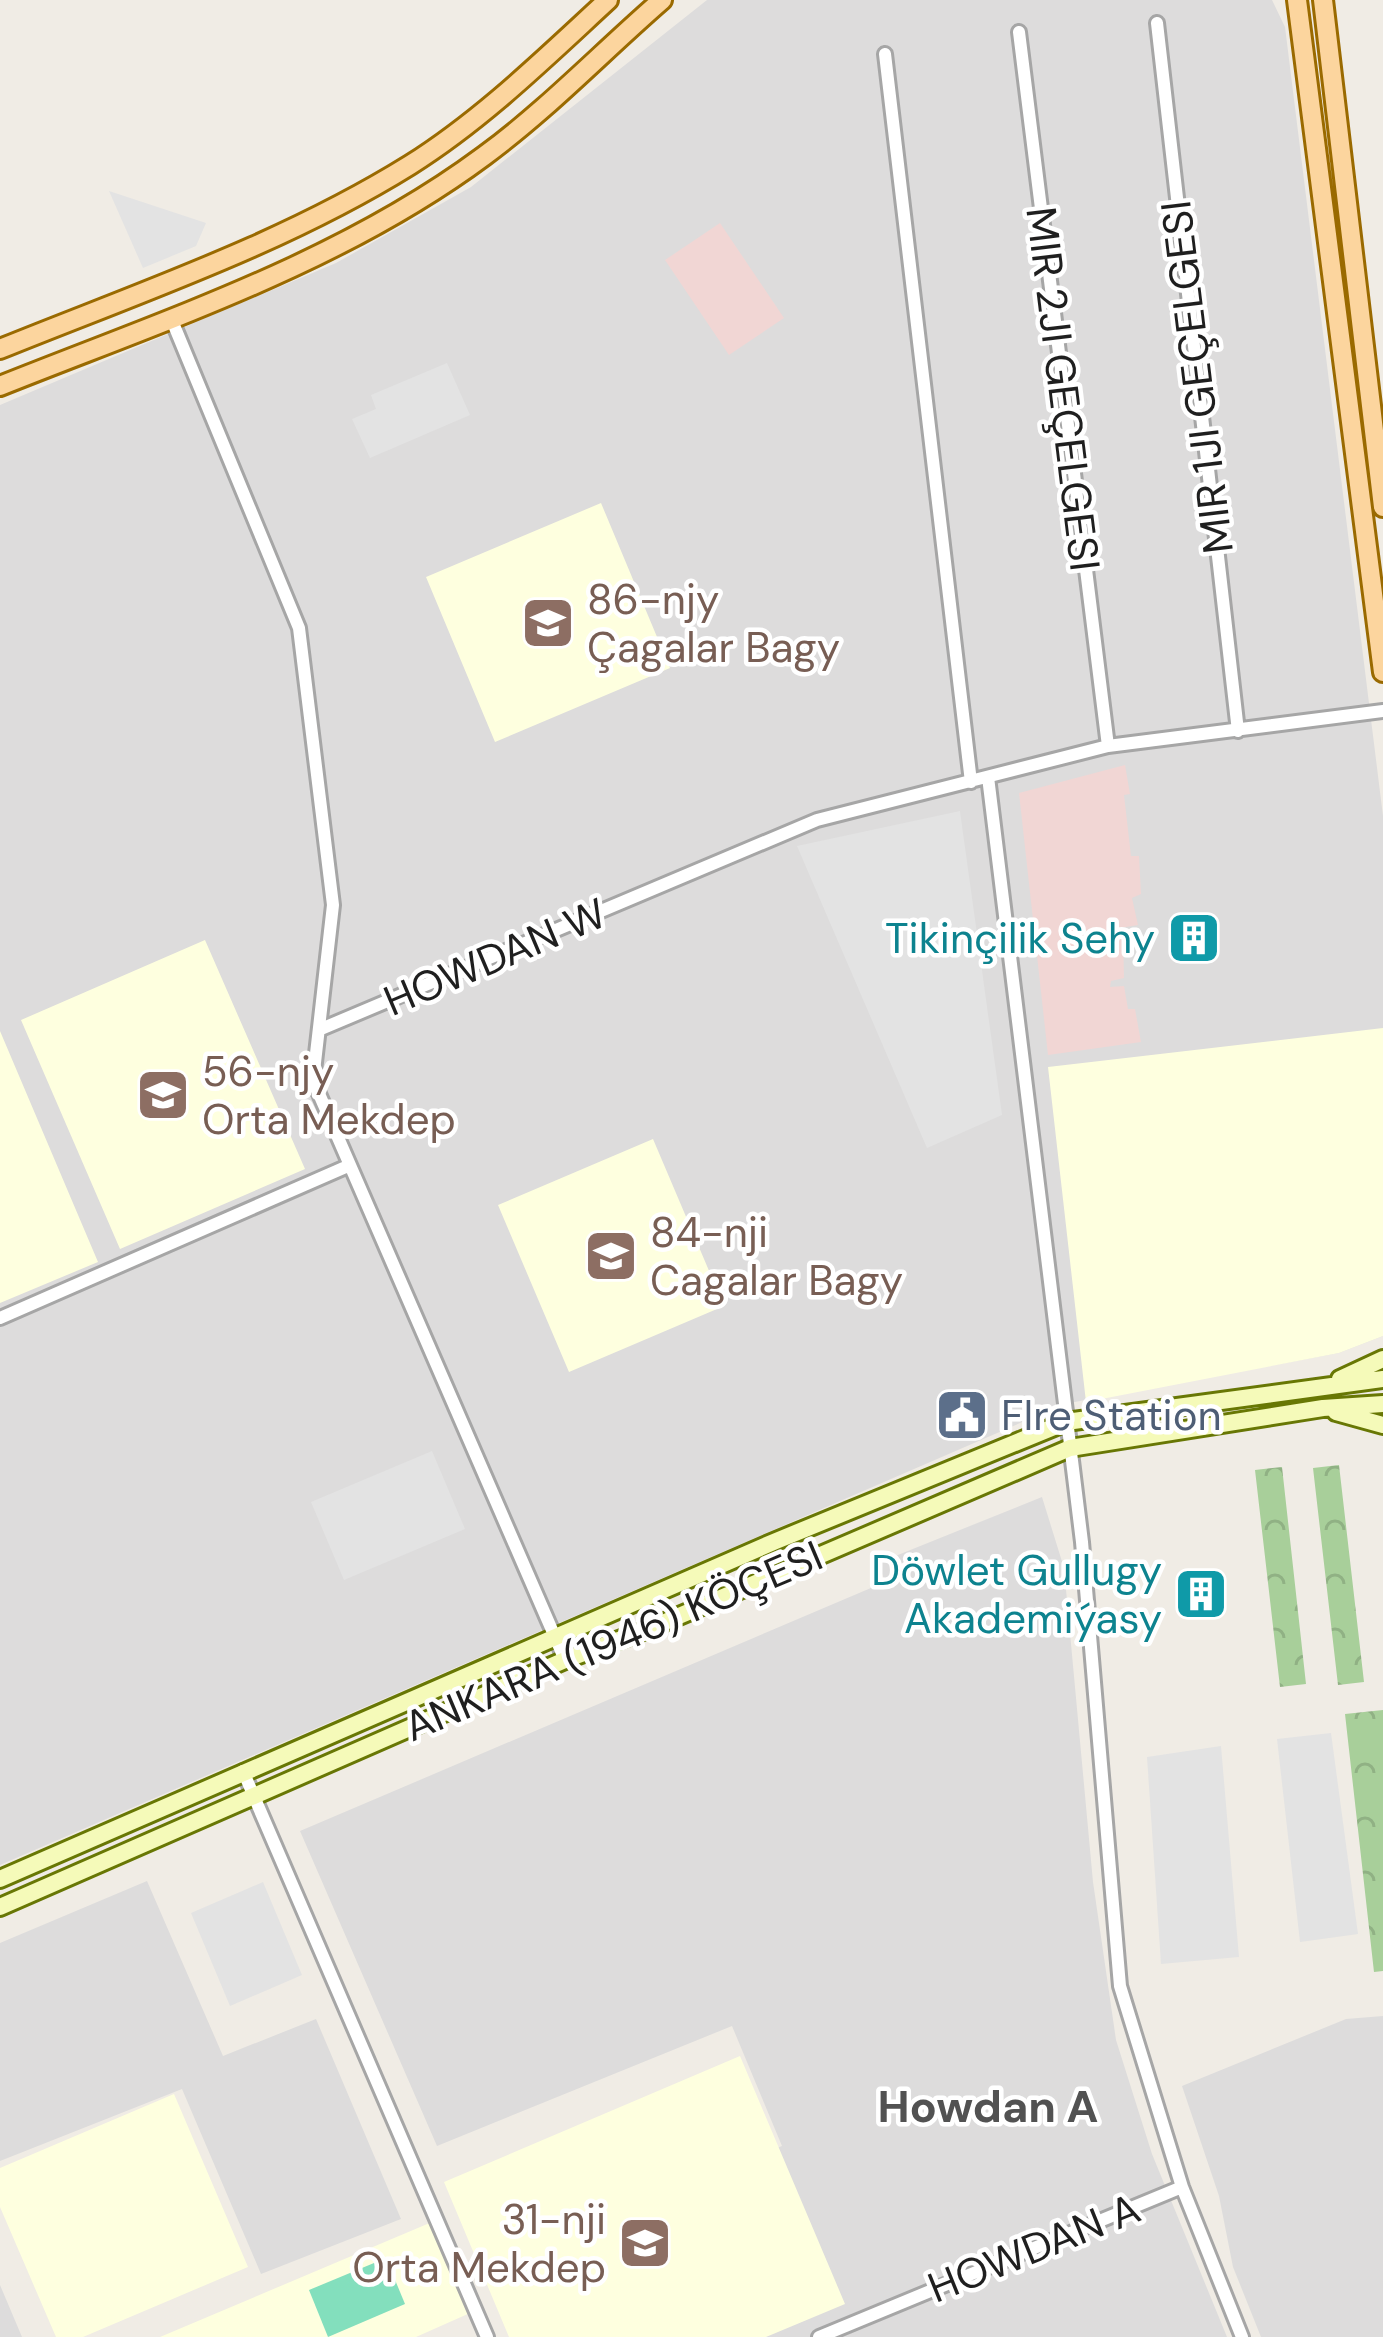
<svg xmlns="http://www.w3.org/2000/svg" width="1383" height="2337" viewBox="0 0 1383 2337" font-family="'DM Sans',sans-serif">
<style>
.residential{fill:#dddcdc}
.commercial{fill:#f1d6d4}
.education{fill:#feffdf}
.forest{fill:url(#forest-crowns)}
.pitch{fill:#83dfbd}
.parking{fill:#e3e3e3}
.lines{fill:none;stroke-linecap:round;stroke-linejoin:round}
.street-casing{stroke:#a6a6a6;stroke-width:18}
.secondary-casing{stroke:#687704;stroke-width:22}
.primary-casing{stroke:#9a6a00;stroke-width:24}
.street{stroke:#fff;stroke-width:12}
.secondary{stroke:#f5fab9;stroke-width:16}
.primary{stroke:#fcd59e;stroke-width:18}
.labels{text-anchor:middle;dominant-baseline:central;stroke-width:9;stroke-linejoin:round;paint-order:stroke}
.street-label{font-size:42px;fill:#1f1f1f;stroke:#fff}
.education-label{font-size:42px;fill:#785e54;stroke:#fff;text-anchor:start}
.culture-label{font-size:42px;fill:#0d838f;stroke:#fff;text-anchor:end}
.service-label{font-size:42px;fill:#4e5e75;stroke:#fff;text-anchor:start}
.neighbourhood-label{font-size:45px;font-weight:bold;fill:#525252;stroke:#fff}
</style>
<defs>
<pattern id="forest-crowns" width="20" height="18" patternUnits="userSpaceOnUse" patternTransform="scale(3)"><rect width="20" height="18" fill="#a8cf9a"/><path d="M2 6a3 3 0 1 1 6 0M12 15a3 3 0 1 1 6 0" fill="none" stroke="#90b184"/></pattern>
</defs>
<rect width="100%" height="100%" fill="#f0ece5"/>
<path class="residential" d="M707,0H1272L1285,27L1383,816V1336L1339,1353L1064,1404L0,1865V405L336,263L471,187Z
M1042,1497L1064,1568L1093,1882L1116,2040L1152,2154L1227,2337H570L532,2244L782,2146L732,2026L437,2146L300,1831L885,1582L878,1563Z
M147,1881L223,2056L316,2019L401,2219L261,2274L182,2089L0,2161V1943Z
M1383,2016V2337H1261L1233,2267L1219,2196L1182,2086L1346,2019Z
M0,2285L22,2337H0Z"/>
<path class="commercial" d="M720,223L784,318L729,355L665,260Z
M1125,765L1130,794L1124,795L1131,856H1139L1141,894L1132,898L1138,925L1114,929L1116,937L1123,935L1124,978L1111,981L1110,987L1124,986L1128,1009H1135L1141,1042L1048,1055L1019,793Z"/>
<path class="education" d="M601,503L670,668L495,742L426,577Z
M205,940L305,1169L120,1249L21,1020Z
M1383,1028V1336L1339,1353L1086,1402L1048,1067Z
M0,1031L98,1262L0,1303Z
M653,1139L724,1306L569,1372L498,1205Z
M740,2056L845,2304L766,2337H509L444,2182Z
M174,2094L248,2267L83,2337H56L0,2207V2168Z
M432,2222L470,2313L416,2337H160Z"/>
<path class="forest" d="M1339,1465L1364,1682L1338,1685L1313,1468Z
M1282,1467L1306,1684L1280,1687L1255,1470Z
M1383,1710V1971L1374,1972L1345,1714Z"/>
<path class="pitch" d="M386,2258L405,2304L328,2337L309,2290Z"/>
<path class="parking" d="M109,191L206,223L196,246L143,268Z
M447,363L470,415L370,458L352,419L376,409L371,395Z
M960,811L1002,1115L927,1148L797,846Z
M432,1451L465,1529L344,1580L311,1502Z
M1331,1733L1358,1934L1300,1942L1277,1739Z
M1221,1746L1239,1957L1161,1964L1147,1757Z
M263,1882L302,1975L230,2006L191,1913Z"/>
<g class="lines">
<g class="street-casing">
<path id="street" d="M1157,23L1238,731
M1019,32L1108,746
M885,54L971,782
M171,318L299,628L333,905L313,1080L565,1660
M988,777L1082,1542L1120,1986L1182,2187L1242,2337
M321,1029L817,820L1108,746L1383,711
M0,1318L348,1166
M243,1771L487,2337
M819,2337L1182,2187"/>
</g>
<g class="secondary-casing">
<path id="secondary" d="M1340,1379L1383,1359
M1336,1412L1383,1425
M0,1879L776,1541L1066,1422L1383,1379
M0,1907L565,1660L651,1628L1070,1448L1323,1408L1383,1404"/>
</g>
<g class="primary-casing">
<path id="primary" d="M1297,0L1383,672
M1323,0L1383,507
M0,349C138,293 283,244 410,165C483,119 545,58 608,0
M0,386C165,320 340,263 484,156C548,109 602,52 662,0"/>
</g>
<use href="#street" class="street"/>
<use href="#secondary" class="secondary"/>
<use href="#primary" class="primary"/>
</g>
<defs>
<g id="school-square" transform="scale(2.7)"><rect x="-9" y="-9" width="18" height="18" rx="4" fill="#8d6e63" stroke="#fff"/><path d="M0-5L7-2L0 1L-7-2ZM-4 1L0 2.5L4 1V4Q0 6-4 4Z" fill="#fff"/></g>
<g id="building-square" transform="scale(2.7)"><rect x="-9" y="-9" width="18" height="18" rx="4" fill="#0f9aa8" stroke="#fff"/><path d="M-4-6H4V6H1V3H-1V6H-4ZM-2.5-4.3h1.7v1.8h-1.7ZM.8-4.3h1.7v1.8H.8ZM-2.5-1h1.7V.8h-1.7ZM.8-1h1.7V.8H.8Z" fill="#fff"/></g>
<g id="civic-square" transform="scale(2.7)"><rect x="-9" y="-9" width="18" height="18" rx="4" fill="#5c6f8a" stroke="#fff"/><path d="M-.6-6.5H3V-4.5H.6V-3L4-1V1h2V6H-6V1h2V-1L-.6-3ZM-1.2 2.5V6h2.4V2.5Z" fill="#fff"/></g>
</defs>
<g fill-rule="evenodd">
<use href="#school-square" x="548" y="623"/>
<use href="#building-square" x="1194" y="938"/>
<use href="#school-square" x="163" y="1095"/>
<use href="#school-square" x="611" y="1256"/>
<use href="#civic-square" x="962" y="1415"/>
<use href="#building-square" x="1201" y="1594"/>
<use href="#school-square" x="645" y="2243"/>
</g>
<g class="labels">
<g class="street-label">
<text transform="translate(1197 377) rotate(-97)">MIR 1JI GEÇELGESI</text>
<text transform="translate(1063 389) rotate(83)">MIR 2JI GEÇELGESI</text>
<text transform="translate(495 957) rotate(-23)">HOWDAN W</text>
<text transform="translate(613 1641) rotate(-23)">ANKARA (1946) KÖÇESI</text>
<text transform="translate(1034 2248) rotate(-22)">HOWDAN A</text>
</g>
<g class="education-label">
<text x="587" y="599">86-njy<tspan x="587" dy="48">Çagalar Bagy</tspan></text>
<text x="202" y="1071">56-njy<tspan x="202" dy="48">Orta Mekdep</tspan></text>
<text x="650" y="1232">84-nji<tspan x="650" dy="48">Cagalar Bagy</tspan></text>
<text x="606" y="2219" text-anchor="end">31-nji<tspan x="606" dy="48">Orta Mekdep</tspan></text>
</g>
<g class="culture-label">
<text x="1155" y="938">Tikinçilik Sehy</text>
<text x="1162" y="1570">Döwlet Gullugy<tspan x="1162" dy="48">Akademiýasy</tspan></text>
</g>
<g class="service-label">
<text x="1001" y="1415">FIre Station</text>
</g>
<g class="neighbourhood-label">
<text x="988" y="2106">Howdan A</text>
</g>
</g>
</svg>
